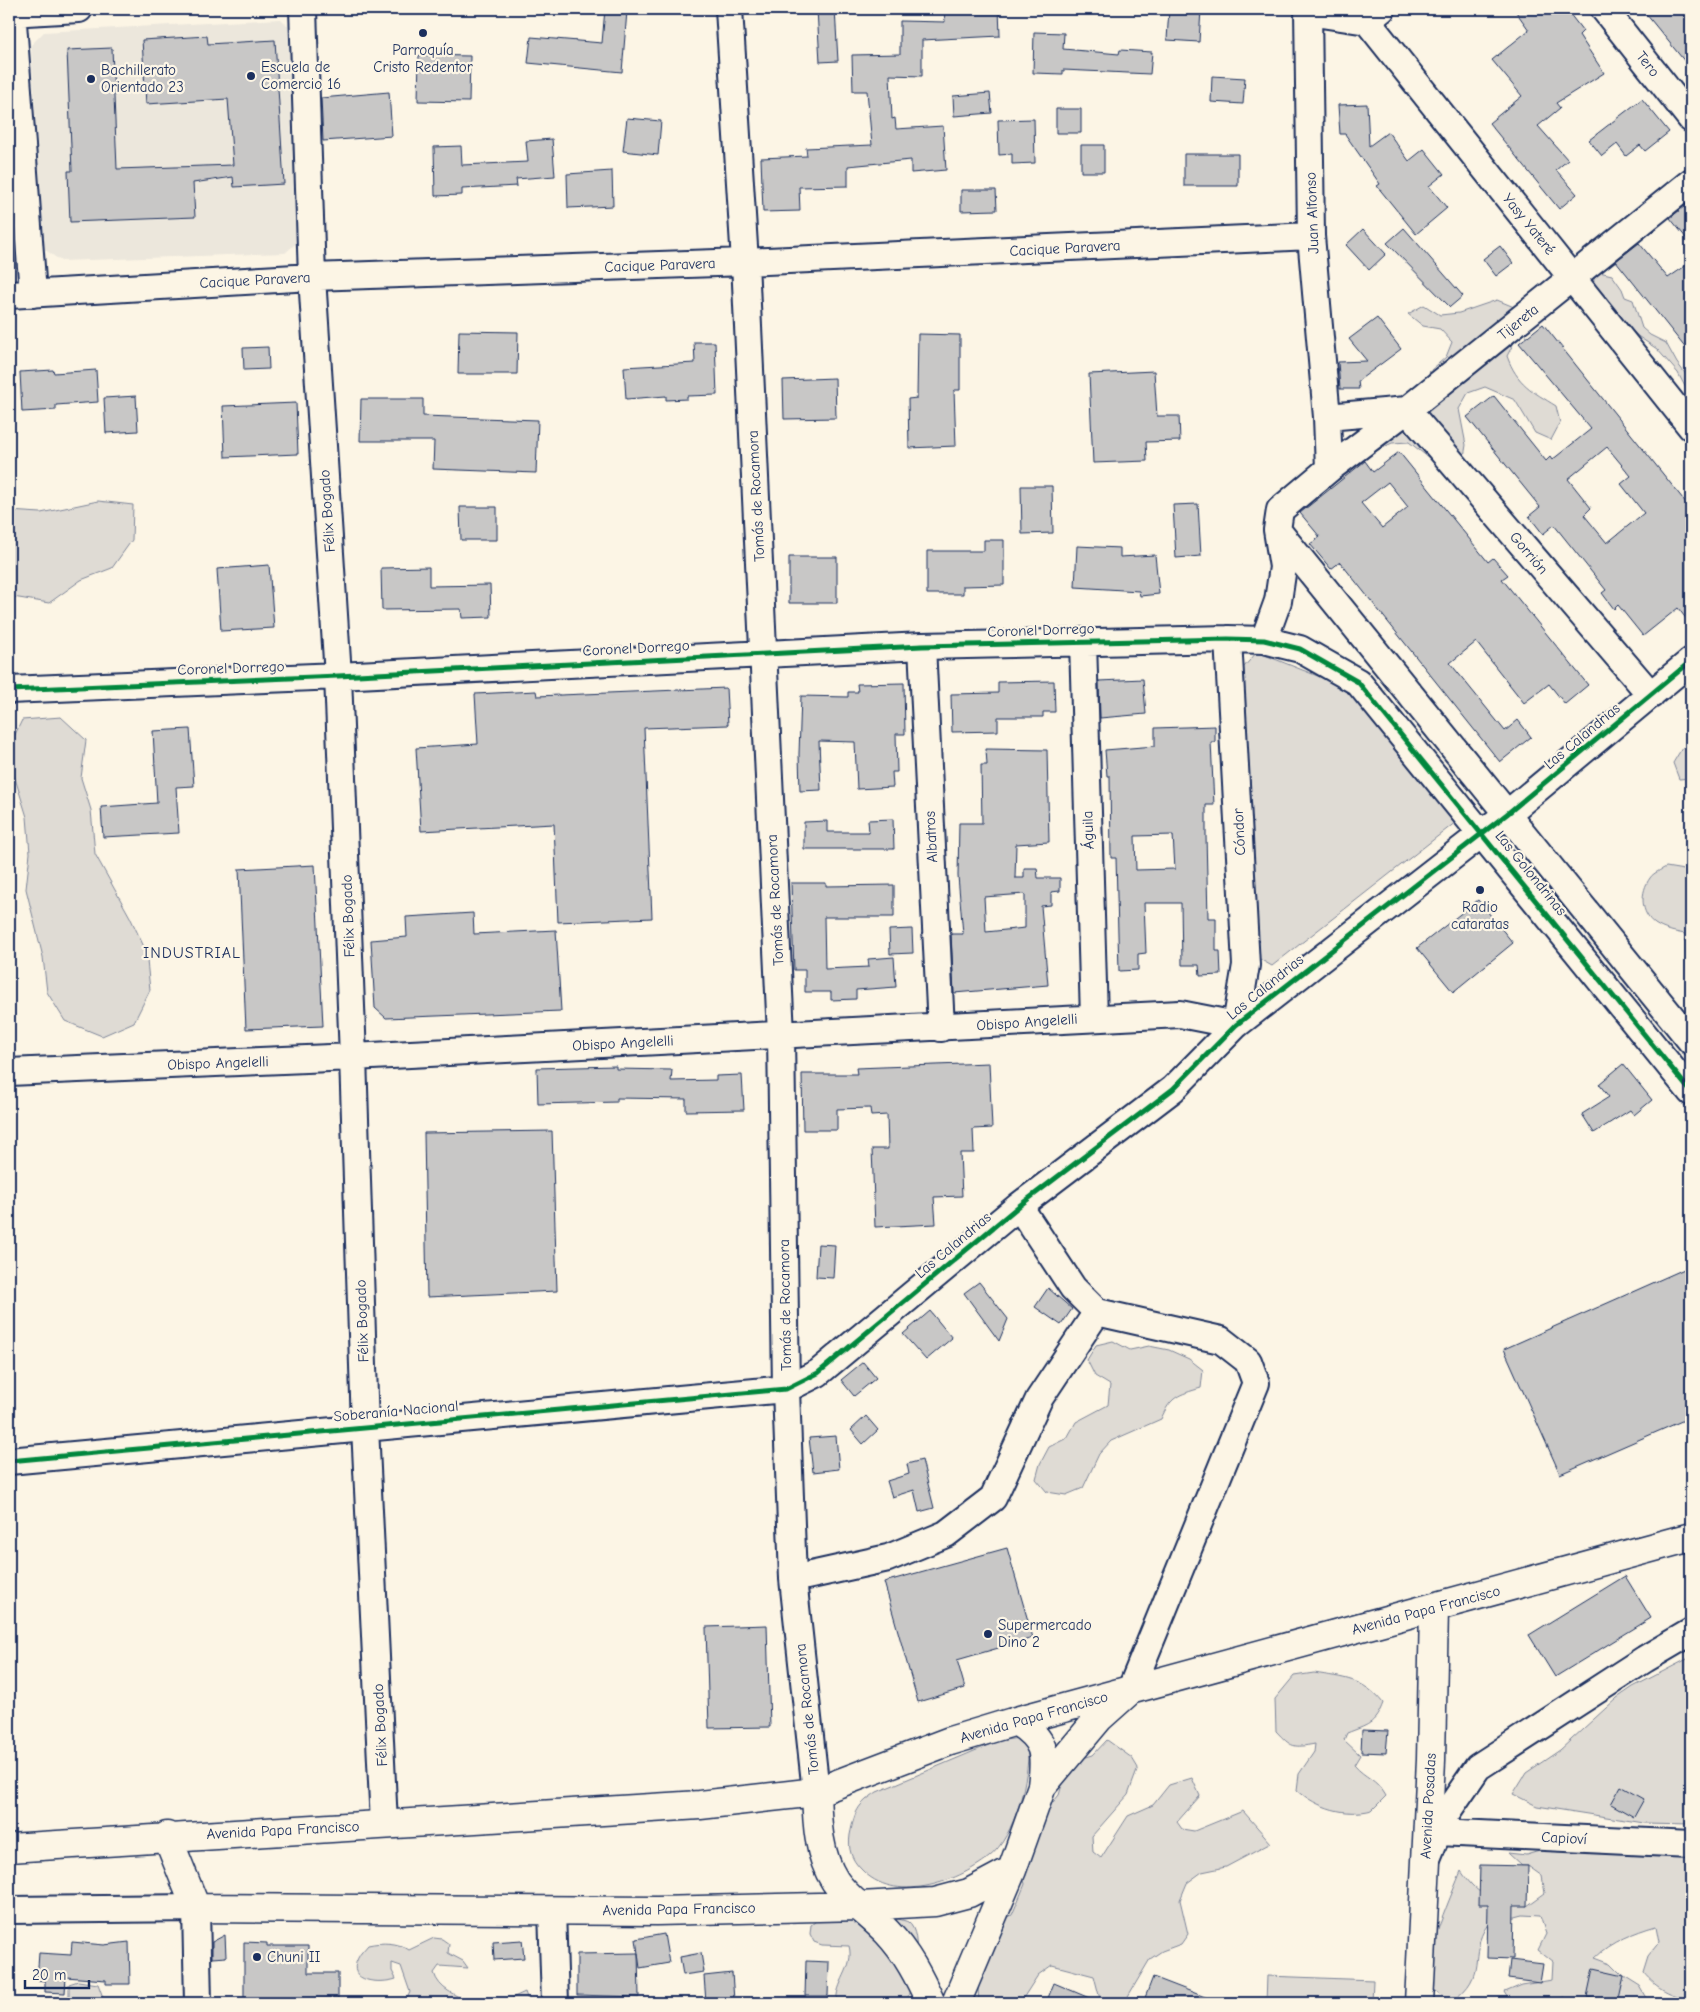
<svg xmlns="http://www.w3.org/2000/svg" width="1700" height="2012" viewBox="0 0 1700 2012" font-family="'Comic Neue',sans-serif">
<style>
.built{fill:#ece7dc}
.green{fill:#dfdbd4;stroke:#7d8599}
.building{fill:#c8c7c6;stroke:#1b2f5e;fill-rule:evenodd}
.lines{fill:none;stroke-linecap:round;stroke-linejoin:round}
.minor-casing{stroke:#1b2f5e;stroke-width:30}
.tertiary-casing{stroke:#1b2f5e;stroke-width:31}
.secondary-casing{stroke:#1b2f5e;stroke-width:31}
.minor{stroke:#fcf5e5;stroke-width:26}
.tertiary{stroke:#fcf5e5;stroke-width:28}
.secondary{stroke:#fcf5e5;stroke-width:28}
.cycleway-casing{stroke:#fcf5e5;stroke-width:8}
.cycleway{stroke:#00873e;stroke-width:5}
.poi-dot{fill:#1b2f5e;stroke:#fcf5e5;stroke-width:2}
.labels{text-anchor:middle;dominant-baseline:central;stroke-width:4.5;stroke-linejoin:round;paint-order:stroke}
.poi-label{font-size:15px;fill:#1b2f5e;stroke:#fcf5e5;text-anchor:start}
.street-label{font-size:15px;fill:#1b2f5e;stroke:#fcf5e5}
.neighbourhood-label{font-size:16px;letter-spacing:1px;fill:#1b2f5e;stroke:#fcf5e5}
</style>
<rect width="100%" height="100%" fill="#fcf5e5"/>
<filter id="ink" filterUnits="userSpaceOnUse"><feTurbulence type="fractalNoise" baseFrequency=".02" numOctaves="2"/><feDisplacementMap in="SourceGraphic" scale="10" xChannelSelector="R" yChannelSelector="G"/><feConvolveMatrix kernelMatrix="1 2 1 2 8 2 1 2 1" color-interpolation-filters="sRGB"/></filter>
<g filter="url(#ink)">
<path class="built" d="M281,19L290,28L300,240L285,253L61,261L44,249L31,45L44,32Z"/>
<path class="green" d="M1599,272L1612,275L1622,289L1625,297L1633,300L1642,328L1650,335L1666,343L1677,363L1691,381V398L1678,373L1657,349L1639,337L1611,311L1593,288L1594,279Z
M1497,300L1514,307L1523,325L1507,356C1517,384 1532,391 1556,406L1560,423L1551,440L1535,433L1515,400L1485,387L1468,393L1459,409L1466,445L1463,463L1449,474L1409,442L1392,443L1374,452L1380,440L1422,388L1430,371L1446,357L1452,342L1440,329L1423,326L1408,314L1424,305L1440,315L1459,313Z
M98,501L133,505L132,540L112,568L81,580L49,603L13,597L9,593V511L41,513Z
M1257,652L1353,690L1456,822L1272,966L1256,957L1243,668Z
M61,717L86,740L81,778L91,810L95,854L130,917L146,951L150,990L134,1022L102,1036L65,1021L47,992L43,957L26,889L30,853L27,817L9,759V747L22,720Z
M1691,745V778L1679,779L1673,763L1682,748Z
M1691,865V973L1687,968L1685,934C1674,932 1664,930 1655,924C1640,913 1640,892 1650,878C1653,873 1661,870 1666,867L1684,870Z
M1113,1341L1130,1350L1149,1346L1169,1350L1189,1359L1203,1370L1201,1388C1178,1395 1171,1396 1161,1419L1111,1441L1099,1454L1083,1488L1066,1495L1047,1492L1036,1479L1040,1464L1049,1447L1067,1438L1076,1422L1108,1405L1110,1385L1095,1376L1087,1360L1096,1345Z
M1691,1657V1824L1644,1823L1537,1806L1513,1794L1526,1773L1560,1750L1617,1698L1633,1687Z
M1314,1673C1344,1678 1363,1678 1383,1703C1375,1725 1367,1725 1347,1733L1344,1740L1360,1755L1354,1765C1366,1779 1376,1778 1386,1796L1372,1810C1346,1817 1317,1808 1297,1790L1299,1774L1314,1752L1315,1744C1293,1748 1292,1748 1276,1731L1275,1699L1294,1676Z
M1019,1738L1028,1745C1030,1776 1015,1837 989,1857C956,1883 894,1905 861,1869C851,1859 848,1849 850,1835C855,1811 857,1805 877,1792L998,1741Z
M1107,1740L1132,1758L1138,1768L1128,1795L1092,1836L1093,1852L1101,1858L1128,1816L1153,1805L1169,1785L1192,1778L1200,1796L1177,1822L1182,1829L1194,1831L1243,1811L1271,1843L1226,1867L1202,1872L1187,1883L1180,1900L1188,1934L1181,1944L1162,1951L1150,1959L1124,2003H1101L1094,1976L1052,1965L1038,1975L1020,2003H982L979,2002L976,1964L995,1924L1012,1915L1025,1884L1018,1856L1044,1813L1059,1795L1066,1771L1076,1760L1093,1755Z
M1543,1850L1691,1855V2001C1669,1993 1659,1991 1643,1972L1648,1956L1659,1942L1656,1926C1635,1932 1610,1942 1595,1957L1611,1963L1624,1976L1640,1986L1650,2003H1567L1565,1997L1545,2003H1512L1505,1992L1522,1985L1552,1980L1553,1962L1538,1950L1546,1934L1540,1916L1523,1915L1488,1924C1466,1956 1490,1974 1452,2001C1440,1995 1429,1989 1427,1974C1425,1956 1453,1891 1461,1871C1482,1902 1494,1898 1527,1906L1545,1893L1542,1876L1528,1866H1522L1508,1853L1526,1855Z
M828,1918C847,1924 869,1916 889,1918C894,1918 904,1920 908,1922C925,1934 912,1987 906,2003H837C834,1983 855,1968 849,1946L822,1945L814,1942L810,1934L811,1925L819,1919Z
M434,1938L442,1939L449,1944L448,1953L463,1961L468,1968L439,1966L434,1973C439,1990 456,1995 471,2003H405L410,1992L401,1966L392,1963V1971L396,1979C381,1984 345,1983 358,1958C360,1953 365,1949 368,1945C382,1942 398,1942 409,1950Z
M1267,1976L1373,1980L1372,2003H1266Z
M78,1981L98,1984L104,2000L109,2003H69V1984Z
M525,1992L529,2003H501Z"/>
<path class="building" d="M605,9L627,11L622,72L528,63L531,37L602,43Z
M817,9H835L838,61L820,62Z
M944,9H999L1000,36L922,40V76L890,75L892,119L895,118L896,129L943,126L946,170L911,173V160L848,166V186L799,187L800,211L763,212L761,158L807,156L806,148L872,145L867,91H853L852,55L900,54V21L945,22Z
M1169,9H1201L1199,42L1167,40Z
M1514,9H1566L1583,31L1579,35L1604,73L1556,103L1560,108L1538,126L1568,160L1556,170L1577,194L1559,209L1489,123L1522,96L1492,60L1529,30Z
M1642,9H1691V69Z
M1034,32L1064,33L1063,49L1119,54L1120,50L1152,52L1150,74L1063,70V74L1033,73Z
M207,36L208,44L275,40L284,184L234,187L233,177L193,183L195,217L70,222L68,171H72L67,50L112,48L117,169L233,165L228,99L146,104L142,40Z
M419,55L470,56L469,102L418,101Z
M1212,76L1245,78L1243,104L1211,102Z
M389,92L392,136L323,141L321,98Z
M990,93L992,113L954,116L953,96Z
M1642,99L1669,132L1645,151L1640,145L1626,156L1617,144L1602,156L1589,140Z
M1367,104L1369,146L1388,132L1409,161L1424,149L1444,174L1429,186L1447,208L1416,234L1377,186L1380,184L1345,134H1340L1338,105Z
M1056,109H1081V133H1056Z
M627,118L661,121L658,155L623,151Z
M1034,119L1035,163L1012,164V154L999,155L998,120Z
M552,139L555,176L516,179L517,186L462,189V195L435,196L434,147L461,146L462,165L528,162L526,141Z
M1081,145H1104V172H1081Z
M1184,154H1238V186H1184Z
M612,171L613,206L568,208L567,174Z
M961,190H996L997,210L961,211Z
M1691,201V244L1670,218Z
M1404,228L1463,296L1450,307L1387,243Z
M1363,229L1386,254L1369,270L1346,245Z
M1639,243L1668,278L1691,262V355L1616,261Z
M1500,246L1513,263L1496,276L1483,259Z
M1377,318L1401,349L1358,381L1359,389H1340L1338,362L1367,361L1349,339Z
M1543,324L1691,509V625L1678,608L1643,636L1618,605L1614,609L1602,593L1606,590L1554,525L1543,534L1529,516L1540,507L1467,417L1494,396L1546,461L1550,457L1552,460L1591,429L1519,343ZM1607,447L1631,476L1621,484L1644,513L1607,543L1584,515L1591,508L1568,479Z
M459,331L518,332L517,374H458Z
M918,334L960,335V390H954L956,446L909,448L908,399L917,398Z
M694,342H715L717,395L687,396V399L666,400V396L626,399L624,367L695,363Z
M268,347L269,369L244,370L243,348Z
M53,370L54,373L96,370L98,402L56,405V410L22,412L20,372Z
M1154,371L1157,416H1179L1180,441L1146,442L1147,461L1093,463L1089,374Z
M835,378L836,418L784,419L783,380Z
M136,396L138,431L106,433L104,398Z
M361,399H423V416L538,420L536,473L433,469L434,441H360Z
M296,403L298,454L225,457L223,406Z
M1399,452L1488,562L1493,558L1508,575L1502,579L1588,685L1565,704L1549,684L1524,703L1476,642L1450,663L1505,731L1518,720L1531,737L1500,762L1340,562L1331,569L1310,544L1320,537L1300,513L1365,461L1373,472ZM1388,482L1408,507L1382,528L1361,503Z
M1021,486H1052L1053,533L1022,534Z
M1198,504L1201,556L1176,558L1173,505Z
M460,507H497V540H461Z
M984,540H1004V585L963,586V594H927V551H984Z
M1077,546L1120,548V557L1155,555L1159,594L1140,596L1139,591L1075,587Z
M789,557H837V603H789Z
M269,565L274,628L221,631L217,569Z
M429,567V586L490,585L491,617L462,618L461,609L382,610L381,568Z
M1143,679L1146,714L1100,718L1099,681Z
M1054,681L1055,712H1043V717H998V731L952,732L951,694L998,693V682Z
M904,683L905,734H896L897,772H892L893,787L857,789L855,742L819,741L821,790L800,791L799,754L801,696L848,697V692H858L857,684Z
M726,688L728,725L644,728L652,918L558,922L554,824L421,831L416,748L478,744L475,694L536,691L537,696Z
M1215,726V742H1211L1214,805H1206V836L1208,918H1216V951H1220L1221,975L1200,976L1199,965H1182L1181,903H1144L1146,953L1138,954V970L1119,971L1116,858H1111L1110,776H1107L1105,750L1155,746V728ZM1173,835L1175,869L1136,870L1135,836Z
M190,729L194,786L176,787L179,833L103,837L101,807L157,803L153,731Z
M986,749L1047,750L1049,842L1016,844L1015,878H1024V868H1037L1038,878H1060V891L1051,892V905L1041,906L1048,985L954,993L951,934H963L958,876L959,823H982L981,765H987ZM1025,894V928L986,932L984,897Z
M893,819L894,849H804V822L827,821V832H869L868,820Z
M315,865L323,1026L246,1029L239,869Z
M791,883H826V886L894,885V917H824L825,969L869,967L868,959L894,957L896,987L856,990V999L831,1000V992H805V970H794Z
M1478,900L1513,943L1453,992L1417,948Z
M473,913L474,934L556,930L561,1011L386,1018L375,1008L371,940L407,937L406,917Z
M912,929L913,953L890,954L889,930Z
M989,1063L992,1128L973,1129L974,1153H960L962,1196L934,1197L936,1224L875,1227L872,1149H888L887,1115L871,1116L870,1108L837,1109V1130H803L802,1074H857L856,1068Z
M1623,1064L1652,1100L1634,1115L1630,1110L1594,1133L1582,1114L1609,1097L1599,1084Z
M616,1066V1069L672,1070L671,1081L716,1080V1076L742,1075L744,1110L686,1111V1099L617,1098V1102L538,1104L537,1068Z
M552,1131L557,1291L427,1297L424,1133Z
M818,1244L835,1245L833,1278L816,1277Z
M1691,1266V1417L1560,1474L1504,1349Z
M979,1282L1008,1319L999,1341L964,1293Z
M1048,1288L1072,1309L1061,1325L1035,1307Z
M930,1311L952,1338L926,1360L903,1334Z
M863,1362L876,1378L854,1396L841,1380Z
M866,1416L878,1430L863,1444L851,1430Z
M836,1436L839,1469L813,1472L809,1438Z
M922,1460L934,1508L919,1512L914,1490L892,1497L887,1481L909,1474L907,1464Z
M1007,1548L1033,1638L957,1660L965,1688L918,1702L884,1582Z
M1625,1576L1651,1618L1555,1677L1529,1635Z
M767,1625L770,1727L709,1728L706,1627Z
M1362,1730L1388,1731L1386,1753L1361,1752Z
M1621,1786L1644,1799L1634,1817L1611,1804Z
M1480,1865L1528,1866L1527,1906H1514L1513,1959L1487,1958L1488,1905H1479Z
M664,1934L669,1963L640,1968L636,1939Z
M225,1935L226,1957L212,1958V1942Z
M522,1940L524,1958L494,1960L493,1942Z
M72,1942L104,1945L129,1942L130,1984H106V1980L66,1977L65,1993L45,1992V1981L37,1980L39,1953L71,1955Z
M244,1942L267,1943V1946H308V1973H338V1999H244Z
M638,1953L639,1997L577,1995V1954Z
M701,1953L704,1972L683,1975L680,1957Z
M1510,1960L1543,1964L1540,1983L1508,1979Z
M806,1961L829,1962L828,1996H805Z
M1593,1969L1624,1976L1618,2003L1587,1997Z
M732,1973L734,2000L706,2002L704,1976Z
M1153,1977L1218,2002V2003H1143Z
M1054,1983L1101,2003H1046Z"/>
<g class="lines">
<g class="minor-casing">
<path id="minor" d="M12,9L33,294
M303,9L312,277L338,676L353,1057L365,1427L384,1824
M729,9L745,262L781,1035L786,1389L793,1579L816,1792
M1604,9L1691,119
M1308,12L1367,21L1382,9
M9,13L79,9
M1367,21L1691,427
M9,295L312,277L745,262L1311,236
M1327,417L1407,410L1691,182
M1329,469L1407,410L1651,695
M1277,530L1691,1041
M1264,640L1278,601L1283,567L1277,530L1280,510L1329,469L1327,417L1311,236L1308,9
M1083,641L1094,1018
M922,646L941,1028
M9,690L338,676L922,646L1228,639L1264,640L1300,649L1358,682L1691,1092
M9,1072L353,1057L1180,1014L1236,1025L1246,965L1228,639
M1019,1206L1073,1288L1097,1312L1221,1340L1248,1361L1256,1383L1131,1689
M9,1461L786,1389L818,1373L1019,1206L1173,1089L1236,1025L1507,814L1691,661
M793,1579L888,1558L946,1534L993,1498L1039,1399L1097,1312
M1438,1832L1691,1844
M1428,1856L1445,1815L1478,1767L1645,1659L1691,1632
M9,1910L196,1908L198,2003
M552,1910L555,2003"/>
</g>
<g class="tertiary-casing">
<path id="tertiary" d="M1419,2003L1431,1760L1434,1608"/>
</g>
<g class="secondary-casing">
<path id="secondary" d="M1016,1721C1046,1740 1046,1753 1042,1786
M816,1792C817,1821 818,1855 835,1881C848,1900 871,1915 887,1932C907,1953 919,1977 931,2003
M167,1836L196,1908L657,1911L860,1906L935,1902L969,1893L1012,1870
M9,1848L700,1805L816,1792L950,1741L1016,1721L1691,1537
M956,2003L1012,1870L1042,1786L1099,1718L1127,1693"/>
</g>
<use href="#minor" class="minor"/>
<use href="#tertiary" class="tertiary"/>
<use href="#secondary" class="secondary"/>
<g class="cycleway-casing">
<path id="cycleway" d="M9,690L338,676L922,646L1228,639L1264,640L1300,649L1358,682L1691,1092
M9,1461L786,1389L818,1373L1019,1206L1173,1089L1236,1025L1507,814L1691,661"/>
</g>
<use href="#cycleway" class="cycleway"/>
</g>
</g>
<g class="poi-dot">
<circle cx="423" cy="33" r="5"/>
<circle cx="251" cy="76" r="5"/>
<circle cx="91" cy="79" r="5"/>
<circle cx="1480" cy="890" r="5"/>
<circle cx="988" cy="1634" r="5"/>
<circle cx="257" cy="1957" r="5"/>
</g>
<g class="labels">
<g class="poi-label">
<text x="423" y="50" text-anchor="middle">Parroquía<tspan x="423" dy="17">Cristo Redentor</tspan></text>
<text x="261" y="67">Escuela de<tspan x="261" dy="17">Comercio 16</tspan></text>
<text x="101" y="70">Bachillerato<tspan x="101" dy="17">Orientado 23</tspan></text>
<text x="1480" y="907" text-anchor="middle">Radio<tspan x="1480" dy="17">cataratas</tspan></text>
<text x="998" y="1625">Supermercado<tspan x="998" dy="17">Dino 2</tspan></text>
<text x="267" y="1957">Chuni II</text>
</g>
<g class="street-label">
<text transform="translate(1648 64) rotate(52)">Tero</text>
<text transform="translate(1312 213) rotate(-92)">Juan Alfonso</text>
<text transform="translate(1529 224) rotate(51)">Yasy Yateré</text>
<text transform="translate(1065 248) rotate(-3)">Cacique Paravera</text>
<text transform="translate(660 265) rotate(-2)">Cacique Paravera</text>
<text transform="translate(255 280) rotate(-3)">Cacique Paravera</text>
<text transform="translate(1518 322) rotate(-39)">Tijereta</text>
<text transform="translate(756 496) rotate(-93)">Tomás de Rocamora</text>
<text transform="translate(327 511) rotate(-94)">Félix Bogado</text>
<text transform="translate(1529 553) rotate(50)">Gorrión</text>
<text transform="translate(1041 630) rotate(-2)">Coronel Dorrego</text>
<text transform="translate(636 648) rotate(-3)">Coronel Dorrego</text>
<text transform="translate(231 668) rotate(-2)">Coronel Dorrego</text>
<text transform="translate(1582 736) rotate(-40)">Las Calandrias</text>
<text transform="translate(1088 830) rotate(-92)">Águila</text>
<text transform="translate(1239 832) rotate(-93)">Cóndor</text>
<text transform="translate(931 837) rotate(-93)">Albatros</text>
<text transform="translate(1531 873) rotate(51)">Las Golondrinas</text>
<text transform="translate(775 900) rotate(-93)">Tomás de Rocamora</text>
<text transform="translate(348 916) rotate(-92)">Félix Bogado</text>
<text transform="translate(1265 987) rotate(-39)">Las Calandrias</text>
<text transform="translate(1027 1022) rotate(-4)">Obispo Angelelli</text>
<text transform="translate(623 1043) rotate(-3)">Obispo Angelelli</text>
<text transform="translate(218 1063) rotate(-2)">Obispo Angelelli</text>
<text transform="translate(953 1245) rotate(-40)">Las Calandrias</text>
<text transform="translate(785 1305) rotate(-91)">Tomás de Rocamora</text>
<text transform="translate(362 1321) rotate(-92)">Félix Bogado</text>
<text transform="translate(396 1411) rotate(-5)">Soberanía Nacional</text>
<text transform="translate(1426 1610) rotate(-15)">Avenida Papa Francisco</text>
<text transform="translate(807 1709) rotate(-96)">Tomás de Rocamora</text>
<text transform="translate(1034 1717) rotate(-16)">Avenida Papa Francisco</text>
<text transform="translate(380 1725) rotate(-93)">Félix Bogado</text>
<text transform="translate(1428 1806) rotate(-87)">Avenida Posadas</text>
<text transform="translate(283 1830) rotate(-3)">Avenida Papa Francisco</text>
<text transform="translate(1564 1838) rotate(3)">Capioví</text>
<text transform="translate(679 1909) rotate(-1)">Avenida Papa Francisco</text>
</g>
<g class="neighbourhood-label">
<text x="192" y="953">INDUSTRIAL</text>
</g>
</g>
<rect width="1700" height="2012" fill="none" stroke="#fcf5e5" stroke-width="30"/>
<rect x="15" y="15" width="1670" height="1982" fill="none" stroke="#1b2f5e" stroke-width="2" filter="url(#ink)"/>
<path d="M25 1980v8h64v-8" fill="none" stroke="#1b2f5e" stroke-width="2.5"/>
<text x="32" y="1980" font-size="15" fill="#1b2f5e" stroke="#fcf5e5" stroke-width="4" paint-order="stroke">20 m</text>
</svg>
